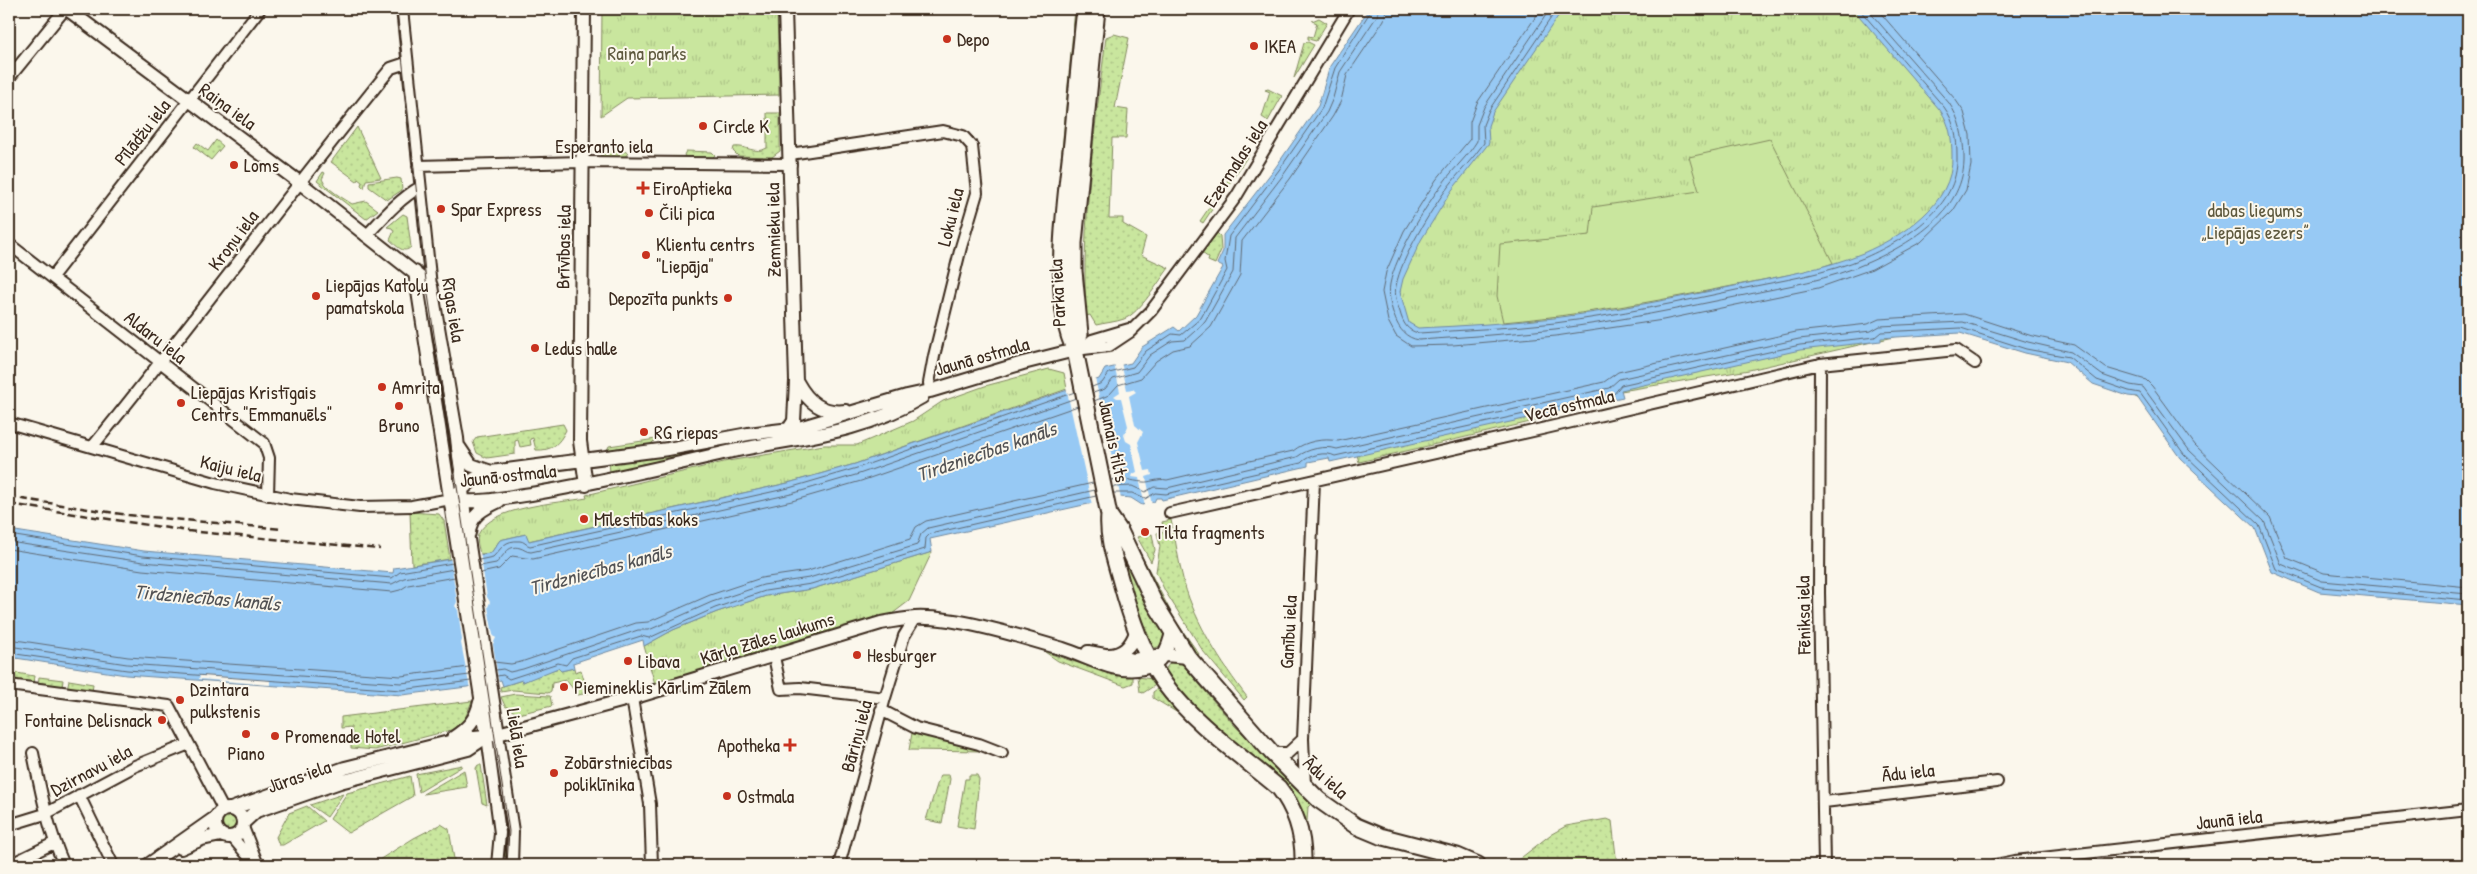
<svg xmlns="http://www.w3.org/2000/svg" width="2477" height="874" viewBox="0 0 2477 874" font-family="'Patrick Hand',sans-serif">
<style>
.grass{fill:url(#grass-dots);stroke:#82885e}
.park{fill:url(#park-tufts);stroke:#82885e}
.garden{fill:#c9e69e;stroke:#82885e}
.water{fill:#97c9f4;stroke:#72899e}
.pier{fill:#fbf7ec}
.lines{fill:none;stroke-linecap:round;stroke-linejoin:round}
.shore{stroke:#606a74;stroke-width:1}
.minor-casing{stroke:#3b2a1e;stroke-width:14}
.major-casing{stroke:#3b2a1e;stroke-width:16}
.highway-casing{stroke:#3b2a1e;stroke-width:19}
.minor{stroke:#fbf7ec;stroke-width:10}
.major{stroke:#fbf7ec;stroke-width:12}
.highway{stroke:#fbf7ec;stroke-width:15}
.tram{stroke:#3b2a1e;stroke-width:1}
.rail{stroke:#3b2a1e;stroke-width:2.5;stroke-dasharray:8 4;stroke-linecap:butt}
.poi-dot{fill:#c8321e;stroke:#fbf7ec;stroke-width:2}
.labels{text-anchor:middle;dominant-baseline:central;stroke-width:4;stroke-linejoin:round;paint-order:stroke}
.poi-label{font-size:19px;fill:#3b2a1e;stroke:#fbf7ec;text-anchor:start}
.park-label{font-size:19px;fill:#5e593e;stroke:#fbf7ec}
.street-label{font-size:19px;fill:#3b2a1e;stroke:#fbf7ec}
.water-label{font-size:20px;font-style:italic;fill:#525254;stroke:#fbf7ec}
</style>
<defs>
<pattern id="grass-dots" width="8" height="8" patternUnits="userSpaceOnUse" patternTransform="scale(1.25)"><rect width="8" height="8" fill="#c9e69e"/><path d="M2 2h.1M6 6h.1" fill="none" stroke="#aec588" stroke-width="1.8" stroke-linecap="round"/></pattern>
<pattern id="park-tufts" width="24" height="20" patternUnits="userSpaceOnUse" patternTransform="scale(1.25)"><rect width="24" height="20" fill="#c9e69e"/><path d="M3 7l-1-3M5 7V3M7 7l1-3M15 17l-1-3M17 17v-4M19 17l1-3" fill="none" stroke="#aec588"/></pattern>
</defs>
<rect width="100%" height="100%" fill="#fbf7ec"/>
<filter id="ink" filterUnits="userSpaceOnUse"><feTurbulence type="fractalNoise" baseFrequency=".02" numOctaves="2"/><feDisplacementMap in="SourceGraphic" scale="10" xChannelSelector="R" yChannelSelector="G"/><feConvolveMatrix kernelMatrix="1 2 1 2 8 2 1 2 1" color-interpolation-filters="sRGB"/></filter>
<g filter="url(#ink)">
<path class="grass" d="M1075,9L1077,27L1059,316H1056L1053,247Z
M1319,18L1327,23L1316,41L1308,39V36L1313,37L1317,23L1312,21Z
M1114,34L1129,38L1115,108L1128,110L1126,138H1112L1109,218H1123V224L1146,237L1141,255L1169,268C1158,282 1140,313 1124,319C1116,322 1104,323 1096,325L1090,315L1086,316C1081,223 1095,130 1106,37Z
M1308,42L1314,45L1294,78L1304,43Z
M1268,89L1282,96L1268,121L1262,117L1270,92L1265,90Z
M767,113H780V151L772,157L738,156L733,151L734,147C746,145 755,155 767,148Z
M357,127L381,178L366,180L364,188L361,185L362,182L358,179L357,181L331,162Z
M216,140L223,146L211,160L194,147L197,143L208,151Z
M601,150L624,151L628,153L625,157H601Z
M686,151L712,152L715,155L712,158H686L684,155Z
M1244,151L1249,154L1203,223L1200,221L1228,180Z
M323,172L325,173L322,179C326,189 343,198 352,204L366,201L378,210L366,219L317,181Z
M397,178L401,179L402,190L387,200L369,187V182Z
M403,214L407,216L411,247C403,255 396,245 390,240L394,231L392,228L387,227Z
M1217,233L1220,236L1221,250L1215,264L1208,261L1209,258L1202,253Z
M563,424L566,430C559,444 552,451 536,450L533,438L530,439L531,445L520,447L518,440L515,441V454L487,458L477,453L473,442L477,437Z
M656,439L650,445L607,450L609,446Z
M689,451L693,454L610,473L609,461Z
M410,512L439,514L444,521L450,559L412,565Z
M1171,520C1176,540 1178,561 1184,583C1196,624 1221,663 1247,697L1244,700L1203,651L1165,591L1156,572L1160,546L1157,533L1164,531L1162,522Z
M1125,531L1136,545L1175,620L1199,654L1196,658L1166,613Z
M1152,534L1155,550L1151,562L1137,537Z
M1118,542L1166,634L1165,642L1158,647L1151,649L1138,629Z
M1045,652L1108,673L1133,676V683L1125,686L1058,661Z
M1175,661L1182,664L1235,726L1313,802L1308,807L1306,836L1302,814L1292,794L1274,774L1209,720L1171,683L1166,675V668L1170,663Z
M560,668L561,671L574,668L575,672L581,670L587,690L597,689L598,691L578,695L566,680L552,683L551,691L548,693L513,690L501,692L500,687L522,680L523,682L544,672Z
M11,672L34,676L33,684L10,680Z
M39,677L63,680L62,688L38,685Z
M1138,677L1152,679L1157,684L1143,693L1140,692Z
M69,680L93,684L92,693L67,689Z
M1160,687L1193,722L1153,698V692Z
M515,694L550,696L552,706L518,714L505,706L501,697Z
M472,701L464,721L451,730L375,750L351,748V727L341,728V717Z
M912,733L984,751L909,750Z
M462,765L461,767L419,792L416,774Z
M478,765H481L487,805L482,803L476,768Z
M501,768L511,833L509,857L502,856L494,770Z
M464,770L467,787L423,794Z
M940,775H949L950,779L942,823L926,820Z
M969,775H977L979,779L974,829L957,826L965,779H969Z
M410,776L413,796L348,833L330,819L347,793Z
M343,794L327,817L310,805Z
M307,806L324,821L283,845H279L276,837L289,813Z
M220 822a8 8 0 1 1 16 0a8 8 0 1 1-16 0Z
M1607,819L1612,821L1617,865H1512L1550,835L1566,826Z
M441,824L449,829L455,865H371L414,838Z"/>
<path class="park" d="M602,9H777L779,95L627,98L601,116Z
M1412,9H2468L2141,400L1986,316L1749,370L1621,391L1555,412L1556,416L1359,462L1291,217Z
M1049,369L1064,373L1067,389L855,464L788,483L528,541L526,534L500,540L491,553L480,554C479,548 476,541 478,535C490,506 559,503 587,498L586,495L728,461L824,445H857L913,421L943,401L985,386Z
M932,552L909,601L892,614L655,684L644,646L673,630L717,612L766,596L812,589Z"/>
<path class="garden" d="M1770,139L1833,263L1813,270C1710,290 1608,313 1503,322L1497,296L1500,244L1590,235L1593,207L1699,191L1689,157Z"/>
<path class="water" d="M1369,9H1563L1493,112L1488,126L1489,143L1452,190L1421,240L1403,279L1400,292L1409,323L1418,328C1463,326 1509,323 1554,318C1616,310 1678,298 1739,285C1781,276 1824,269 1863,253C1902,236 1954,204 1952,156C1952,139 1950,124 1940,110L1853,9H2468V605L2319,592L2272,572L2255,528L2180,458L2137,397L2128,396L2093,384L2067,362L2025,353L1960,333L1881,338V341L1800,350L1621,390L1623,397L1330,462L1329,458L1308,462V466L1162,500L1161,498H1156L1154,502L1142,505L1131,498L1120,497L930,539L932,552L812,589L766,596L717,612L673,630L644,646L643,640L573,663L574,668L561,671L558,668L523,682L522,680L503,686L501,680L467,687L402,695L126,675L9,657V530L144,551L393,573L394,568L491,553L500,540L526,534L529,541L788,483L855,464L1099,379L1105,369L1131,363L1142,347L1174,327L1179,331L1196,315L1223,267L1217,264L1223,251V235L1275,168L1318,106L1330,66Z"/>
<path class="pier" d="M1121,362L1127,390L1133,389L1136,392L1129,396L1135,425L1143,432L1138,442L1145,471L1151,470L1152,475L1146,477L1152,505L1145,507L1139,478L1132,477L1133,474L1137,472L1131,444L1126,441L1124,435L1128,426L1121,398H1117L1114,396L1120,392L1114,364Z
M1095,378L1121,499L1092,505L1066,387Z
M480,552L487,597L490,602L488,607L493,635L496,638L493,644L499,683L470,689L461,643L462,640L458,610L455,606L457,602L450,556Z
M200,675L270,680V685L199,679Z"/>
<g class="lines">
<path class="shore" d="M1541,9L1477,103L1470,122V139L1436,180L1404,231L1386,272L1382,292L1388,321L1396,336L1411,346L1453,345L1556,336L1663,320L1818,288L1872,269L1921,242L1953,211L1966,190L1971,165L1970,135L1964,112L1955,99L1877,9
M1550,9L1484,107L1477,125V141C1468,156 1454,168 1443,183C1426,205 1395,257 1390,284C1388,295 1391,308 1395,318C1399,329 1406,338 1419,340C1464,337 1510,334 1555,329C1619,321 1682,308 1745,295C1786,286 1830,280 1869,262C1912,243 1966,210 1964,156C1963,136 1960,119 1949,103L1867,9
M1557,9L1489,110L1483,125L1484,143C1473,159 1459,172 1448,187C1431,210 1401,258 1396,286C1394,294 1397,304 1400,312C1403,323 1407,331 1419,333C1464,330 1510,328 1555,323C1618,315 1680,302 1741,289C1783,280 1827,274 1866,257C1906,239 1959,207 1957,157C1957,138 1955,122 1944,107L1859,9
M1092,387L1102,383L1109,373L1133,367L1146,351L1172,334L1181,335L1201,318L1227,270L1225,261L1229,236L1279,170L1322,108L1335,68L1372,9
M1093,393L1105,389L1113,379L1137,372L1150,355L1172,341L1185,340L1205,322L1233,272L1235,238L1284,174L1327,112L1333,98L1340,72L1377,16L1379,9
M1094,401L1109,395L1118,385L1141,378L1156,361L1173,350L1190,346L1211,327L1240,275L1242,241L1290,179L1333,116L1341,101L1347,75L1384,20L1386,9
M1111,480C1125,477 1130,481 1143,482C1149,483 1158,478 1167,480L1293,451C1305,441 1324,438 1338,441L1604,382L1618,372L1796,332L1868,324L1879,319L1964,314L2029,335L2074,345L2106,368L2146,380L2152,386L2195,445L2270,517L2287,558L2324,573L2468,587
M1112,487L1132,486L1145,492L1154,487L1167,488L1297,457C1307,449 1325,445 1337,449L1609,388L1619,379L1799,339L1871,331L1880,326L1963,322L2028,342L2071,352L2102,375L2130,385L2143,387L2189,450L2264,521L2281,564L2322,581L2468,594
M1113,493H1132L1145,499L1155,493L1166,494L1301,463C1308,455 1326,451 1335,456L1614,394L1621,385L1800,345L1875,337L1881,332L1961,328L2026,349L2069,357L2097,380L2129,391L2140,393L2184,454L2259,525L2276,569L2321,587L2468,600
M9,535L143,556L392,578L400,572L453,563
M9,542L143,562L392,584L404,578L454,569
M9,549L142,570L392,592L400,590L408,585L455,577
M479,560L493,557C503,547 504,540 520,541C524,541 526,545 530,546L789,488L857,468L1075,392
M480,566L496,563C504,557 507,544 520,548C524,549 526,552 531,552L791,494L859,474L1076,398
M481,573L499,569L512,556L533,559L792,501L861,481L1078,406
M9,639L128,657L401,676L469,667
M9,646L127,664L401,683L470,675
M9,653L127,670L401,690L471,681
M494,662L511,664L521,662L636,623L648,622L710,595L761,578L808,571L910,539L916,527L926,521L1093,483
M496,670L503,669L510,672L523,669L638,630H649L712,602L763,585L809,578L917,545L921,534L928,528L1095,490
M497,676L503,675L509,679L558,663L566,665L572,658L641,636L649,638L715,608L765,591L811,584L925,549L926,538L930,534L1096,496"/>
<g class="minor-casing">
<path id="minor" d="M402,9L431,286
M9,78L65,9
M790,154L943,131L963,136L972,146L977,193L961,247L934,356L929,383L930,391
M418,166L582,162L791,164
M366,236C383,218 398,200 420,187
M9,244L264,443L269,458L268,495
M52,277L260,9
M1084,348L1092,340L1129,329
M1075,350L1109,346L1130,332L1151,311L1236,197L1349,9
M1820,364L1819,593L1824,865
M9,423L215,483L290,499L360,507L412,506L451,499
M93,446C194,322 290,192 391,68L406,63
M1170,513L1546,428L1820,364L1956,350L1975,363
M774,657L781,689L800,688L885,698
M9,685L169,706L223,809
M632,698L650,804L652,865
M881,710L916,728L979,744L1002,753
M498,734L513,831L512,865
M487,736L500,833L497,865
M33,753C41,792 48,829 64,865
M1272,753H1288L1303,739
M1305,786L1303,739L1314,481
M79,795L113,865
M1824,802L1997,782
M9,825L45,814L135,766L189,744
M243,827L258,865
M232,837L254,863
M9,865L54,843
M839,865L885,698L904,636L915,618
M1995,865L2015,861L2468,810"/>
</g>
<g class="major-casing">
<path id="major" d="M67,9L299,182L431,286L457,438L465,520L498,734
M584,9L580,441L586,485
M785,9L796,381L794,421L786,433
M415,272L487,736
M797,382C808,402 822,414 846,411
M459,447L471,465L491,472
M451,499L474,479L491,472L668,449L748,434L799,428L907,396L930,391L1023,363L1075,350
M456,500C480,504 508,497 531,494C596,483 659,468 723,453C794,437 857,436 922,397
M469,533C470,515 484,508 499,501
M1088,652L1133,660L1165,655L1188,657
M1108,655C1123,655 1131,646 1136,632
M453,738C468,728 476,720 480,702
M215 823a14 14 0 1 1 28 0a14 14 0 1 1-28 0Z
M231,809L345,768L465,738L494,735L632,698L881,623C892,621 903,619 915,618C955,616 1023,637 1063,649C1089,657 1115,675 1144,668C1162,664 1168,649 1172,632
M243,823L256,811L340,782L468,749L486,737
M181,848L202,839L221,835
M148,865L215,818"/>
</g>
<g class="highway-casing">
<path id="highway" d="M1085,9C1080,53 1076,98 1072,142C1066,195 1050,305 1075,350L1109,515C1107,538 1115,560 1121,582C1131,618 1142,652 1164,683C1194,724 1240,755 1279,788C1297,811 1304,836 1303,865
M1075,350L1080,334L1074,271V243L1097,9
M1109,515L1120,531L1154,602L1188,657L1272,753L1319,800L1356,826L1380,836L1457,856L1478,865"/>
</g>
<use href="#minor" class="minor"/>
<use href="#major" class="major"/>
<use href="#highway" class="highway"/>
<path class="tram" d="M397,9L426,281L509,831L507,865"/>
<path class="rail" d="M9,497L128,515L283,529
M9,504L188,531L380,549"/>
</g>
</g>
<g class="poi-dot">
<circle cx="947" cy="39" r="5"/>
<circle cx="1254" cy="46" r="5"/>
<circle cx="703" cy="126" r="5"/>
<circle cx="234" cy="165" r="5"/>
<path d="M640.5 180.5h5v5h5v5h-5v5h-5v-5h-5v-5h5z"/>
<circle cx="441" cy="209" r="5"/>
<circle cx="649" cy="213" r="5"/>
<circle cx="646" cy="255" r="5"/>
<circle cx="316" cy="296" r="5"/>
<circle cx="728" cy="298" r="5"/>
<circle cx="535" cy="348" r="5"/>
<circle cx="382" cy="387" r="5"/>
<circle cx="181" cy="403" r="5"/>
<circle cx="399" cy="406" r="5"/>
<circle cx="644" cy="432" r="5"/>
<circle cx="584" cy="519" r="5"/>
<circle cx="1145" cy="532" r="5"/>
<circle cx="857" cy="655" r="5"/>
<circle cx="628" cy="661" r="5"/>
<circle cx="564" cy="687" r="5"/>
<circle cx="180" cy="700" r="5"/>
<circle cx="162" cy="720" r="5"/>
<circle cx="246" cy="734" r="5"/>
<circle cx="275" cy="736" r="5"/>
<path d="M787.5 737.5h5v5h5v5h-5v5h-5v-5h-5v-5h5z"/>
<circle cx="554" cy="773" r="5"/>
<circle cx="727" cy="796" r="5"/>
</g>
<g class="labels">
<g class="poi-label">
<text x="957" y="39">Depo</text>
<text x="1264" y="46">IKEA</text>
<text x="713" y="126">Circle K</text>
<text x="244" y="165">Loms</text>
<text x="653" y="188">EiroAptieka</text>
<text x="451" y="209">Spar Express</text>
<text x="659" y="213">Čili pica</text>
<text x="656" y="244">Klientu centrs<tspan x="656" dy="22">"Liepāja"</tspan></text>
<text x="326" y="285">Liepājas Katoļu<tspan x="326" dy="22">pamatskola</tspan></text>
<text x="718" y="298" text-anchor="end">Depozīta punkts</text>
<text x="545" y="348">Ledus halle</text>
<text x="392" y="387">Amrita</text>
<text x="191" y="392">Liepājas Kristīgais<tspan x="191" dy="22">Centrs "Emmanuēls"</tspan></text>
<text x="399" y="425" text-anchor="middle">Bruno</text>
<text x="654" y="432">RG riepas</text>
<text x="594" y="519">Mīlestības koks</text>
<text x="1155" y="532">Tilta fragments</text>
<text x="867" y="655">Hesburger</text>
<text x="638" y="661">Libava</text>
<text x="574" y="687">Piemineklis Kārlim Zālem</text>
<text x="190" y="689">Dzintara<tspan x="190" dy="22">pulkstenis</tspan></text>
<text x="152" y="720" text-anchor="end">Fontaine Delisnack</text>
<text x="285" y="736">Promenade Hotel</text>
<text x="780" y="745" text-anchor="end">Apotheka</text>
<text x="246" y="753" text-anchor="middle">Piano</text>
<text x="564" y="762">Zobārstniecības<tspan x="564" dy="22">poliklīnika</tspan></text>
<text x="737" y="796">Ostmala</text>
</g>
<g class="park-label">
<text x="647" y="53">Raiņa parks</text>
<text x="2255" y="210">dabas liegums<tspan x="2255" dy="22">„Liepājas ezers”</tspan></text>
</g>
<g class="street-label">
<text transform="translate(228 106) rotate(36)">Raiņa iela</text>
<text transform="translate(142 132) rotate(-52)">Pīlādžu iela</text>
<text x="604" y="146">Esperanto iela</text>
<text transform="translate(1235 163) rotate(-57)">Ezermalas iela</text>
<text transform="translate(950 217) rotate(-76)">Loku iela</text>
<text transform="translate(773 230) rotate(-91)">Zemnieku iela</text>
<text transform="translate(233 240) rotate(-53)">Kroņu iela</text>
<text transform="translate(563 247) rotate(-89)">Brīvības iela</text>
<text transform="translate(1057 293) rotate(-93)">Parka iela</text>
<text transform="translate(454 310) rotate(81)">Rīgas iela</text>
<text transform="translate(156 337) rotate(38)">Aldaru iela</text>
<text transform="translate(982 356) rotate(-16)">Jaunā ostmala</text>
<text transform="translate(1569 405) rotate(-13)">Vecā ostmala</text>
<text transform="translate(1114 441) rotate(78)">Jaunais tilts</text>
<text transform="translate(231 468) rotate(14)">Kaiju iela</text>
<text transform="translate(508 475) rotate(-6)">Jaunā ostmala</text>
<text transform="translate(1803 615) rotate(-91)">Fēniksa iela</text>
<text transform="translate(1288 632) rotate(-87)">Ganību iela</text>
<text transform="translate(767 638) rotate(-17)">Kārļa Zāles laukums</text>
<text transform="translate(856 736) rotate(-75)">Bāriņu iela</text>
<text transform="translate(518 738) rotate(81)">Lielā iela</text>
<text transform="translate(91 770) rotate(-28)">Dzirnavu iela</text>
<text transform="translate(1908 772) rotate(-6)">Ādu iela</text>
<text transform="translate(299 776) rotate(-19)">Jūras iela</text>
<text transform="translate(1326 777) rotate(42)">Ādu iela</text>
<text transform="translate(2229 819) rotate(-6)">Jaunā iela</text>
</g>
<g class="water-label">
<text transform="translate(986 451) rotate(-19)">Tirdzniecības kanāls</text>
<text transform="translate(600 569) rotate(-15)">Tirdzniecības kanāls</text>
<text transform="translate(207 597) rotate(5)">Tirdzniecības kanāls</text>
</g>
</g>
<rect width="2477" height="874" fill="none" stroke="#fbf7ec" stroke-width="30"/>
<rect x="15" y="15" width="2447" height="844" fill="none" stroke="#3b2a1e" stroke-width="2" filter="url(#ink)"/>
</svg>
